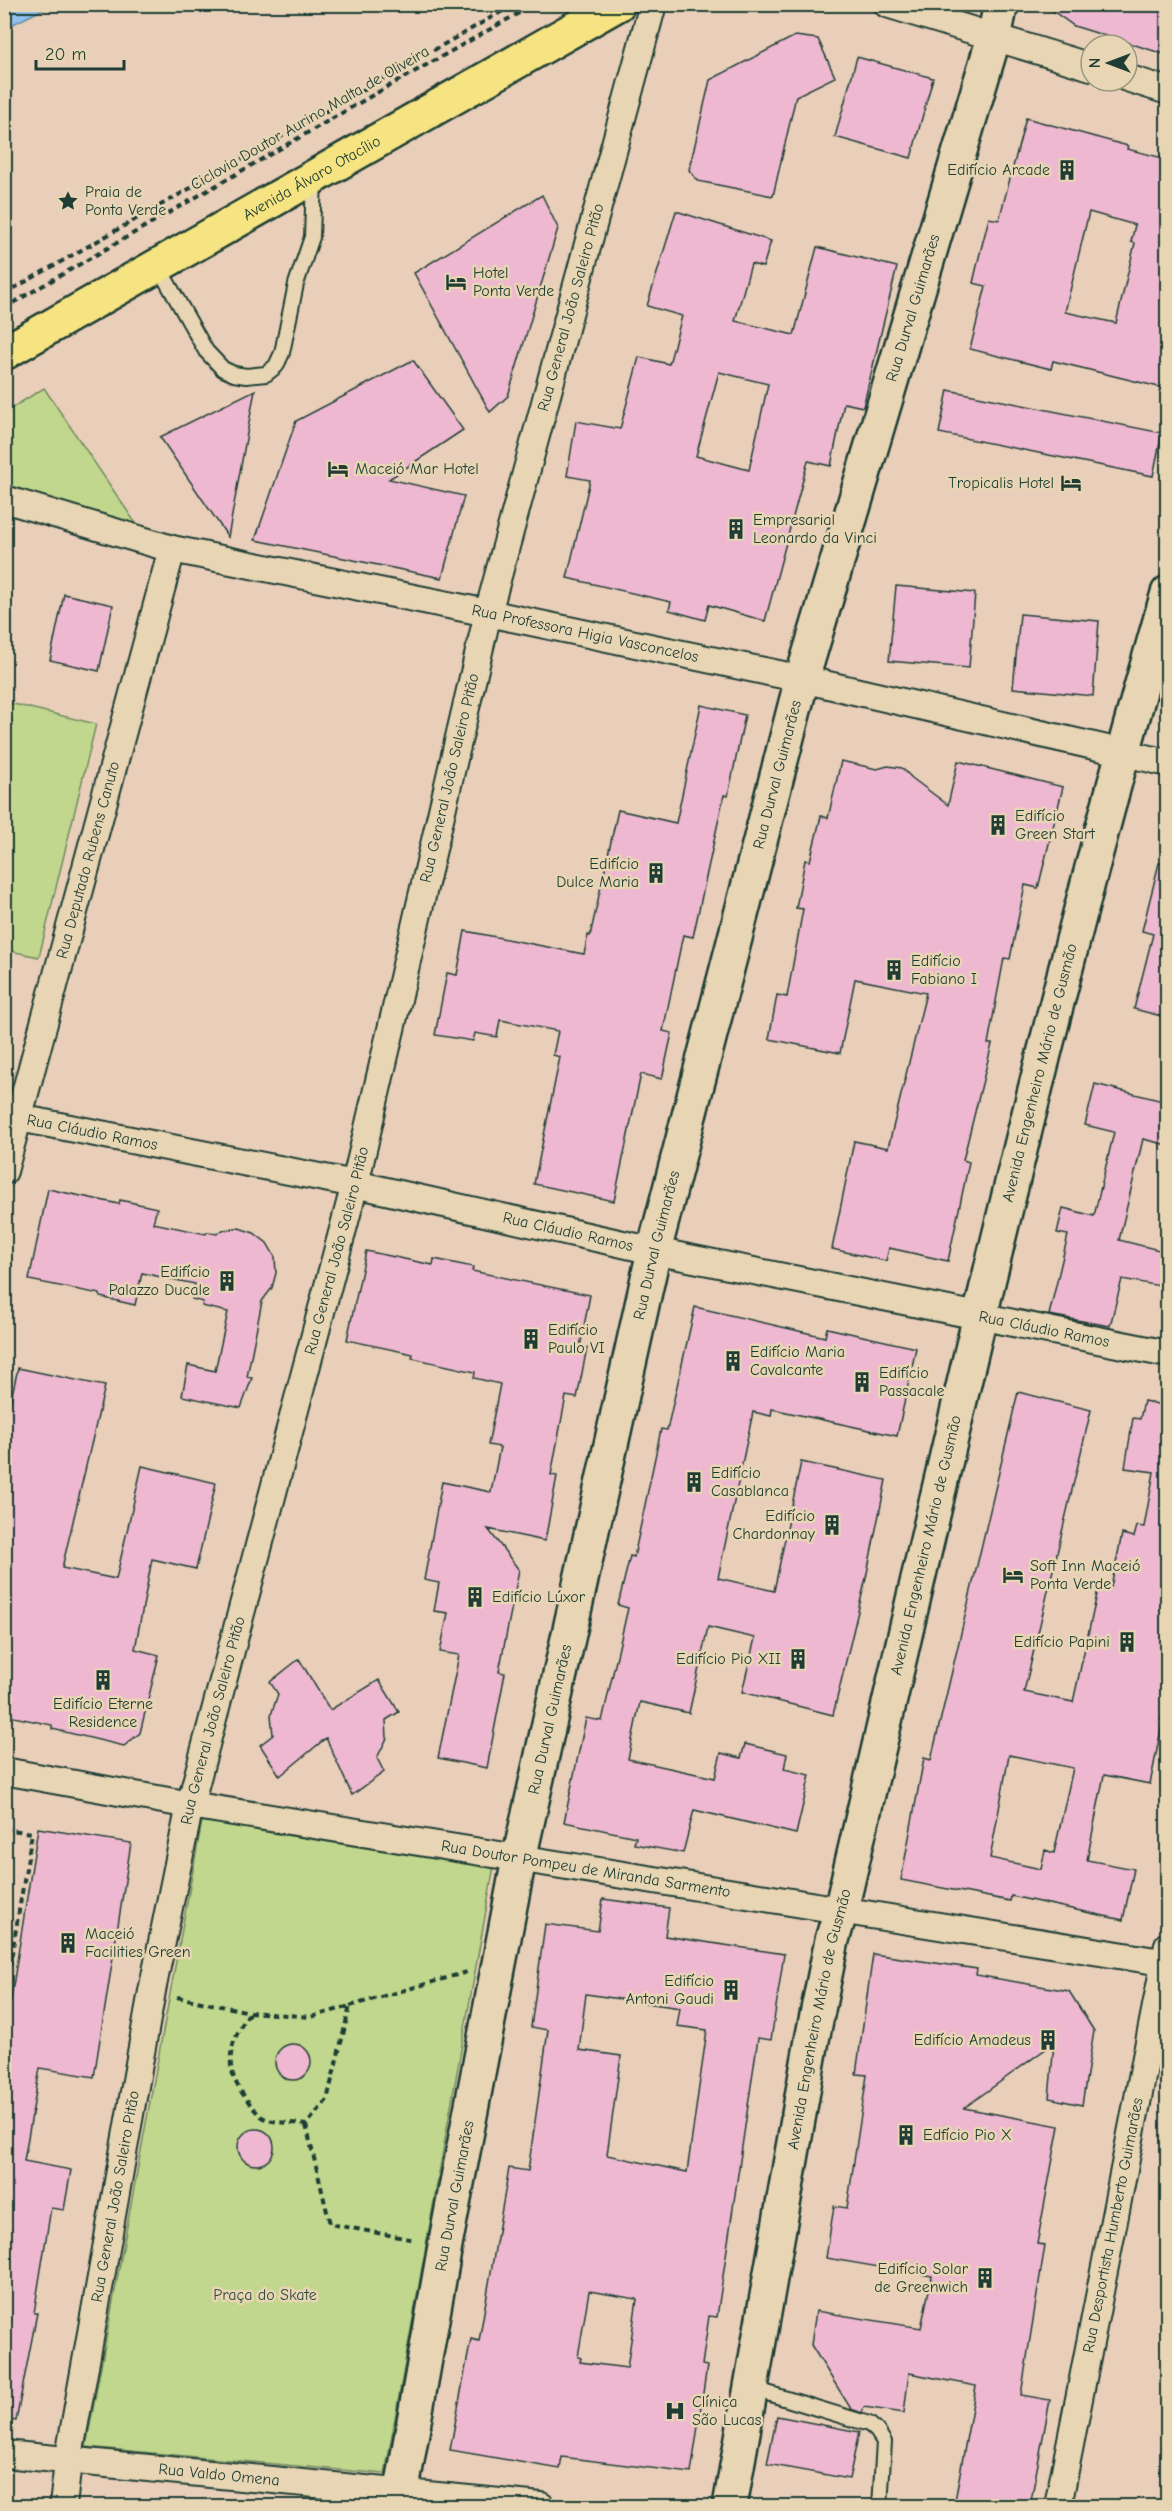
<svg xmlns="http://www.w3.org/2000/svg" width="1172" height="2511" viewBox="0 0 1172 2511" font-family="'Comic Neue',sans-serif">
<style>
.green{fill:#c0d78d;stroke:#708a60;stroke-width:1.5}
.water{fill:#92c1ed;stroke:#648ca3;stroke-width:1.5}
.building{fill:#eeb8d1;stroke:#1f3d34;stroke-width:1.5;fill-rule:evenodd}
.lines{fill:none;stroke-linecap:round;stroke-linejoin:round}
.lane-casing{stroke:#1f3d34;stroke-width:18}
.street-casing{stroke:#1f3d34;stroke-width:30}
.secondary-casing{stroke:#1f3d34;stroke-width:38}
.primary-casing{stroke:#1f3d34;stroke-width:38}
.path{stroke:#1f3d34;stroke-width:4;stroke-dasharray:6 4.5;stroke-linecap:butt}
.lane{stroke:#e8d5b3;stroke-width:14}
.street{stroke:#e8d5b3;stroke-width:26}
.secondary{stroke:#e8d5b3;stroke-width:33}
.primary{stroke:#f6e381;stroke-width:33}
.labels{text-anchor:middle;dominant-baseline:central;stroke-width:5;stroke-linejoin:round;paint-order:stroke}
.street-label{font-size:16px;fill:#1f3d34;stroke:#e8d5b3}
.poi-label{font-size:16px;fill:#1f3d34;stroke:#e8d5b3;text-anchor:start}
.park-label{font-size:16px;fill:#2f4c3d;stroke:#e8d5b3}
</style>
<rect width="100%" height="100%" fill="#e9cfb9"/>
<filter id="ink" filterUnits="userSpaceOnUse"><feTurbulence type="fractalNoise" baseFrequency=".0167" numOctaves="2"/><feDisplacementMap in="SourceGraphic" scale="12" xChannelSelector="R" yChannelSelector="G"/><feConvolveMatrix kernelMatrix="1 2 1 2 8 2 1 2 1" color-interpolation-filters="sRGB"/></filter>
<g filter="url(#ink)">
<path class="green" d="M44,388L145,537L5,492V412Z
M5,702L96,724L39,957L5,950Z
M203,1816L494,1866L385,2474L86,2447Z"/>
<path class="water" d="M5,4H52V5L5,28Z"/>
<path class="building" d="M1043,4H1167V55L1074,26Z
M795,36L818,39L835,77L796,96L773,196L698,181L689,170L710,80Z
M857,57L933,78L911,158L835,137Z
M1026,118L1128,146L1127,149L1167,159V389L1053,361L1051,369L970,349L986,286L973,283L980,253L989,218L999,220ZM1089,212L1135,225L1131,242L1135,243L1116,323L1065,312Z
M542,195L558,228L508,396L490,412L414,273Z
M676,211L771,241L763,267L751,264L735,321L794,335L817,247L897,267L863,407L844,403L831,466L808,461L765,621L709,605L705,620L669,610L671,602L567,578L590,480L567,476L576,421L620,429L639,357L669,364L682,316L647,306ZM719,372L768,384L749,470L696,456Z
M413,360L463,430L389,479L464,496L442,578L255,540L296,421Z
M255,390L228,537L160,437Z
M948,390L1162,433L1153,476L939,433Z
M896,586L975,593L969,668L889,661Z
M64,594L113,605L99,671L50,660Z
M1020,614L1099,621L1093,696L1013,688Z
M701,705L745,715L728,796L724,795L693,937L683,935L663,1031L672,1033L662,1079L641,1074L614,1201L534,1184L560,1057L553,1055L558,1031L500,1020L497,1037L475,1033L473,1041L435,1035L447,973L457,975L465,931L584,954L588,935L590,936L618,810L676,823Z
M841,761L877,769L888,766L902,768L912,778L948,805L958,761L1063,787L1038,888L1025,885L1010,959L1004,958L988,1044H992L963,1160L969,1162L948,1261L889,1248L886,1261L832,1249L854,1141L888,1148L926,993L855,979L840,1053L769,1039L777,995L787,997L803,909L796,908L805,860L810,861L821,816L828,818Z
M1159,863L1167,864V1003L1165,1017L1134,1009L1153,934L1142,931Z
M1095,1084L1167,1102V1145L1143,1139L1119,1240L1167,1252L1160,1286L1122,1279L1110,1326L1049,1315L1068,1235L1057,1233L1063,1208L1094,1216L1114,1132L1085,1125Z
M48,1189L119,1204L120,1200L157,1208L153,1223L206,1234L207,1232L217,1234L223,1230L239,1228L254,1233L267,1243L275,1257L276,1273L272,1288L262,1301L247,1377L252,1378L241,1408L182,1396L188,1365L215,1371L228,1312L202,1306L203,1302L192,1299L195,1284L142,1273L135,1305L100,1297V1294L29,1280Z
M366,1251L433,1265L434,1259L473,1267L472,1271L590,1295L580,1347L587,1348L577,1398L566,1396L551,1475L557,1476L545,1541L488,1529L519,1570L499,1672L505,1673L487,1768L438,1758L459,1655L440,1652L448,1613L434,1611L439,1583L424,1580L442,1482L491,1492L500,1447L488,1445L500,1384L474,1378L475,1372L412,1358L413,1354L347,1340Z
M695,1307L825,1337L827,1328L916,1348L897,1436L772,1409L771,1416L753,1412L718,1578L774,1591L801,1462L886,1480L866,1578L833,1715L742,1692L755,1638L708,1627L689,1713L640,1702L628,1759L715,1778L721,1753L741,1758L745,1744L787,1754L784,1769L810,1775L796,1834L694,1810L683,1853L634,1844L636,1837L564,1822L586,1718L602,1721L628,1608L618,1605L630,1556L634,1557L661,1429L667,1430Z
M18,1368L105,1386L62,1568L116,1579L142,1466L216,1483L196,1569L152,1559L135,1649L159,1655L140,1733L124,1746L52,1729V1725L4,1715V1431Z
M1018,1392L1091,1410L1024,1692L1073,1702L1099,1585L1111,1587L1122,1534L1134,1537L1137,1526L1144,1527L1154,1472L1125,1468L1133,1418L1140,1419L1144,1401L1167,1406V1688L1161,1720H1163L1150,1784L1104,1775L1087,1860L1134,1869L1123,1920L1011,1896L1010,1901L901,1880L924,1758L931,1760ZM1009,1755L1073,1768L1054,1853L1045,1850L1041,1869L990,1858Z
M299,1659L330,1710L379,1680L399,1712L386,1720L387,1738L377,1758L384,1772L352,1795L326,1738L280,1776L260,1745L273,1735L271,1715L278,1694L270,1682Z
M38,1828L131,1843L94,2077L40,2068L24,2161L71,2170L64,2210L51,2208L34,2313H37L16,2421L4,2419V2043Z
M603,1899L669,1908L665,1936L784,1954L771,2040L758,2038L717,2317L709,2316L702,2365L707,2366L691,2473L562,2457L560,2469L450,2450L471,2339L479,2341L509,2168L528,2171L548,2030L531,2027L545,1924L598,1931ZM586,1994L680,2008L677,2026L707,2030L687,2172L607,2155L621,2056L579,2050ZM589,2291L637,2299L627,2368L580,2362L581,2358L578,2357Z
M873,1954L977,1969L976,1975L1069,1991L1094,2031L1082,2105L1049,2098L1054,2043L964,2108L1059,2126L1037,2244L1045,2245L1021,2395L1050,2400L1030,2506H954L976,2386L909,2373L904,2413L864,2407L862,2413L851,2409L811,2345L816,2311L921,2328L932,2276L826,2258L834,2206L847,2208L867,2075L856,2074Z
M275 2062a18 18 0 1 1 36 0a18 18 0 1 1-36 0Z
M238 2147a18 18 0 1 1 36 0a18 18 0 1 1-36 0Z
M777,2416L859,2432L849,2479L767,2464Z"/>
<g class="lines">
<g class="lane-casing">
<path id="lane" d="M158,266L206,351L223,369L234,374L246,376L266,374L276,366L282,353L296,284L312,237L314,178
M751,2388L869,2424L877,2431L884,2442L880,2506"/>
</g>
<g class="street-casing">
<g id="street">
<path d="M887,4L1091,67"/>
<path d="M1127,78L1168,91"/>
<path id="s1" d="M4,499L172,549L488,613L802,679L1168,763"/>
<path id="s2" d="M4,1115L355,1184L654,1251L1168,1354"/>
<path id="s3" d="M4,1171L172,549"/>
<path id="s4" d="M4,1771L190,1805L1168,1963"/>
<path id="s5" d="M4,2454L541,2506"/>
<path id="s6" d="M63,2506L68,2462L152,1991L190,1805L355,1184L488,613L653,4"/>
<path id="s7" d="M1058,2506L1168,1945"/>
</g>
</g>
<g class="secondary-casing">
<g id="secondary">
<path id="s8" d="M399,2506L445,2246L519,1859L654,1251L802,679L994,37L1001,4"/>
<path id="s9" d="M730,2506L812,2040L832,1940L841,1910C944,1470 1042,1027 1168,593"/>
</g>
</g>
<g class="primary-casing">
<g id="primary">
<path id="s10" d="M4,353L618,4"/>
</g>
</g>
<path class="path" d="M4,294L515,4
M4,308L373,95L535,4
M4,1816L11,1800
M4,1829L32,1833L4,2001
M177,1997L250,2012L311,2017L350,2006L327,2100L306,2125C294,2122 276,2124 264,2118C257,2114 250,2104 245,2097C222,2067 229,2042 250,2012
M350,2006L467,1972
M306,2125L330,2224L415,2240"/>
<use href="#lane" class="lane"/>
<use href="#street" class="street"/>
<use href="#secondary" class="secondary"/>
<use href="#primary" class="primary"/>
</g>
</g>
<defs>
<g id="building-bare" transform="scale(1.62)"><path d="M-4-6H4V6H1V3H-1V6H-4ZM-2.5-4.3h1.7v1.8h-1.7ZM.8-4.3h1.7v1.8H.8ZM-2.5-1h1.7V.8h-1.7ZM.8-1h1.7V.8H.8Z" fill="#1f3d34" stroke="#e8d5b3" stroke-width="2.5" paint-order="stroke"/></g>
<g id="sight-bare" transform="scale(1.62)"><path d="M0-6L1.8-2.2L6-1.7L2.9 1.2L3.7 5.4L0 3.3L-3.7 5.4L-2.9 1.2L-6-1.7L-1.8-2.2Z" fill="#1f3d34" stroke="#e8d5b3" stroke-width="2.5" paint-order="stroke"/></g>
<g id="hotel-bare" transform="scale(1.62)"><path d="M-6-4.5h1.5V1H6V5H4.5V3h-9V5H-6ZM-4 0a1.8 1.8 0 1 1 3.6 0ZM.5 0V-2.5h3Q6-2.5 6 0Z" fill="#1f3d34" stroke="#e8d5b3" stroke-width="2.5" paint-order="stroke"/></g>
<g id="hospital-bare" transform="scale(1.62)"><path d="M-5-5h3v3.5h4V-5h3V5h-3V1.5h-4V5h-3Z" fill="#1f3d34" stroke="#e8d5b3" stroke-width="2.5" paint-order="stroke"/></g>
</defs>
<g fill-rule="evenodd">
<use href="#building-bare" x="1067" y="170"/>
<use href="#sight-bare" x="68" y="201"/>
<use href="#hotel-bare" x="456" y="282"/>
<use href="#hotel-bare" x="338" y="469"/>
<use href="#hotel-bare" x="1071" y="483"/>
<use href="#building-bare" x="736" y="529"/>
<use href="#building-bare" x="998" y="825"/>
<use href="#building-bare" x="656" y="873"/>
<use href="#building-bare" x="894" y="970"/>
<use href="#building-bare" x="227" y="1281"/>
<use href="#building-bare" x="531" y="1339"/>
<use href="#building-bare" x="733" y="1361"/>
<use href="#building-bare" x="862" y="1382"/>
<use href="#building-bare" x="694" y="1482"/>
<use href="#building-bare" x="832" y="1525"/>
<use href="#hotel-bare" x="1013" y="1575"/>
<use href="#building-bare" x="475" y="1597"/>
<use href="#building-bare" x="1127" y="1642"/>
<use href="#building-bare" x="798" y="1659"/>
<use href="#building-bare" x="103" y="1680"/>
<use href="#building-bare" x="68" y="1943"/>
<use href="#building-bare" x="731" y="1990"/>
<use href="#building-bare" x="1048" y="2040"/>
<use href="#building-bare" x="906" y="2135"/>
<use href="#building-bare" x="985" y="2278"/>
<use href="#hospital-bare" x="675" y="2411"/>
</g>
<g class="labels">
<g class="street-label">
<text transform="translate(310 118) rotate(-30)">Ciclovia Doutor Aurino Malta de Oliveira</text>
<text stroke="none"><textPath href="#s10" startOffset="354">Avenida Álvaro Otacílio</textPath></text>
<text stroke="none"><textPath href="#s6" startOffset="2258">Rua General João Saleiro Pitão</textPath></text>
<text stroke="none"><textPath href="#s8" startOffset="2259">Rua Durval Guimarães</textPath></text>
<text stroke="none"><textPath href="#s1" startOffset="597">Rua Professora Higia Vasconcelos</textPath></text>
<text stroke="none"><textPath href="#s8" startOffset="1773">Rua Durval Guimarães</textPath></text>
<text stroke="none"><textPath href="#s6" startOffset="1772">Rua General João Saleiro Pitão</textPath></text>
<text stroke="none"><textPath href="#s3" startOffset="322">Rua Deputado Rubens Canuto</textPath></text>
<text stroke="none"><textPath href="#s9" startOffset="1467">Avenida Engenheiro Mário de Gusmão</textPath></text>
<text stroke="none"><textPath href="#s2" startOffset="90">Rua Cláudio Ramos</textPath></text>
<text stroke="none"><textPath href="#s2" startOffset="576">Rua Cláudio Ramos</textPath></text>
<text stroke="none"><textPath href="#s8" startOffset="1287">Rua Durval Guimarães</textPath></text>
<text stroke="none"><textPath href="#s6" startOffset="1286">Rua General João Saleiro Pitão</textPath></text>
<text stroke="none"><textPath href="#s2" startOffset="1062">Rua Cláudio Ramos</textPath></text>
<text stroke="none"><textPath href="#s9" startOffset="981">Avenida Engenheiro Mário de Gusmão</textPath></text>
<text stroke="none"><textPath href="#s8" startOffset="801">Rua Durval Guimarães</textPath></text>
<text stroke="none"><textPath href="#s6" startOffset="800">Rua General João Saleiro Pitão</textPath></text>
<text stroke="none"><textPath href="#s4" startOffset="590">Rua Doutor Pompeu de Miranda Sarmento</textPath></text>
<text stroke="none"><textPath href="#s9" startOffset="495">Avenida Engenheiro Mário de Gusmão</textPath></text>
<text stroke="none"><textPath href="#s8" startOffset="315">Rua Durval Guimarães</textPath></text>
<text stroke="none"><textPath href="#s6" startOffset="314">Rua General João Saleiro Pitão</textPath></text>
<text stroke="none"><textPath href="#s7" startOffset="286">Rua Desportista Humberto Guimarães</textPath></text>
<text stroke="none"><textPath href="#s5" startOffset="216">Rua Valdo Omena</textPath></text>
</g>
<g class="poi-label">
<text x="1050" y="170" text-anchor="end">Edifício Arcade</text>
<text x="85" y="192">Praia de<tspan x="85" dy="18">Ponta Verde</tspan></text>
<text x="473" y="273">Hotel<tspan x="473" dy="18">Ponta Verde</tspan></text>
<text x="355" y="469">Maceió Mar Hotel</text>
<text x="1054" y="483" text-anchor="end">Tropicalis Hotel</text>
<text x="753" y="520">Empresarial<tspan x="753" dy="18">Leonardo da Vinci</tspan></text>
<text x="1015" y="816">Edifício<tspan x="1015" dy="18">Green Start</tspan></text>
<text x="639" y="864" text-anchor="end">Edifício<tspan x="639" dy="18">Dulce Maria</tspan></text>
<text x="911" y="961">Edifício<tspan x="911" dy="18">Fabiano I</tspan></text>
<text x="210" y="1272" text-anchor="end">Edifício<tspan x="210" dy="18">Palazzo Ducale</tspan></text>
<text x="548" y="1330">Edifício<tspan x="548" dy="18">Paulo VI</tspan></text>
<text x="750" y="1352">Edifício Maria<tspan x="750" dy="18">Cavalcante</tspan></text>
<text x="879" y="1373">Edifício<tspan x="879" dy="18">Passacale</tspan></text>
<text x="711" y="1473">Edifício<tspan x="711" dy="18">Casablanca</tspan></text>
<text x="815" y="1516" text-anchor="end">Edifício<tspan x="815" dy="18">Chardonnay</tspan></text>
<text x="1030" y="1566">Soft Inn Maceió<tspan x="1030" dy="18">Ponta Verde</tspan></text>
<text x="492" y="1597">Edifício Lúxor</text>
<text x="1110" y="1642" text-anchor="end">Edifício Papini</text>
<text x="781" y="1659" text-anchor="end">Edifício Pio XII</text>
<text x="103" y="1704" text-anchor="middle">Edifício Eterne<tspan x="103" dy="18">Residence</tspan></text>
<text x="85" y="1934">Maceió<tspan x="85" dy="18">Facilities Green</tspan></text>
<text x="714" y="1981" text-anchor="end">Edifício<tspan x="714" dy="18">Antoni Gaudi</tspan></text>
<text x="1031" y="2040" text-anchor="end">Edifício Amadeus</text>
<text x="923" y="2135">Edfício Pio X</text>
<text x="968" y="2269" text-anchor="end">Edifício Solar<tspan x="968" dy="18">de Greenwich</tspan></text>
<text x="692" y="2402">Clínica<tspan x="692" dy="18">São Lucas</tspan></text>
</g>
<g class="park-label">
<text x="265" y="2295">Praça do Skate</text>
</g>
</g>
<rect width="1172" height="2511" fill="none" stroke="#e8d5b3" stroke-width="24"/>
<rect x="12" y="12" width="1148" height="2487" fill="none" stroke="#1f3d34" stroke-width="2" filter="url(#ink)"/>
<g transform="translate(1109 63) rotate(270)"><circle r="28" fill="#e8d5b3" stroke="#989880" stroke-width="1.5"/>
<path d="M0-4.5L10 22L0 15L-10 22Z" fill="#1f3d34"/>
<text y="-9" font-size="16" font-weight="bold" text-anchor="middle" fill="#1f3d34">N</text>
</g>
<path d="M36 60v9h88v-9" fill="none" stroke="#1f3d34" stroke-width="3"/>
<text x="45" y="60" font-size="18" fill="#1f3d34" stroke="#e8d5b3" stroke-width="4.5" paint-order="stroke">20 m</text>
</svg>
